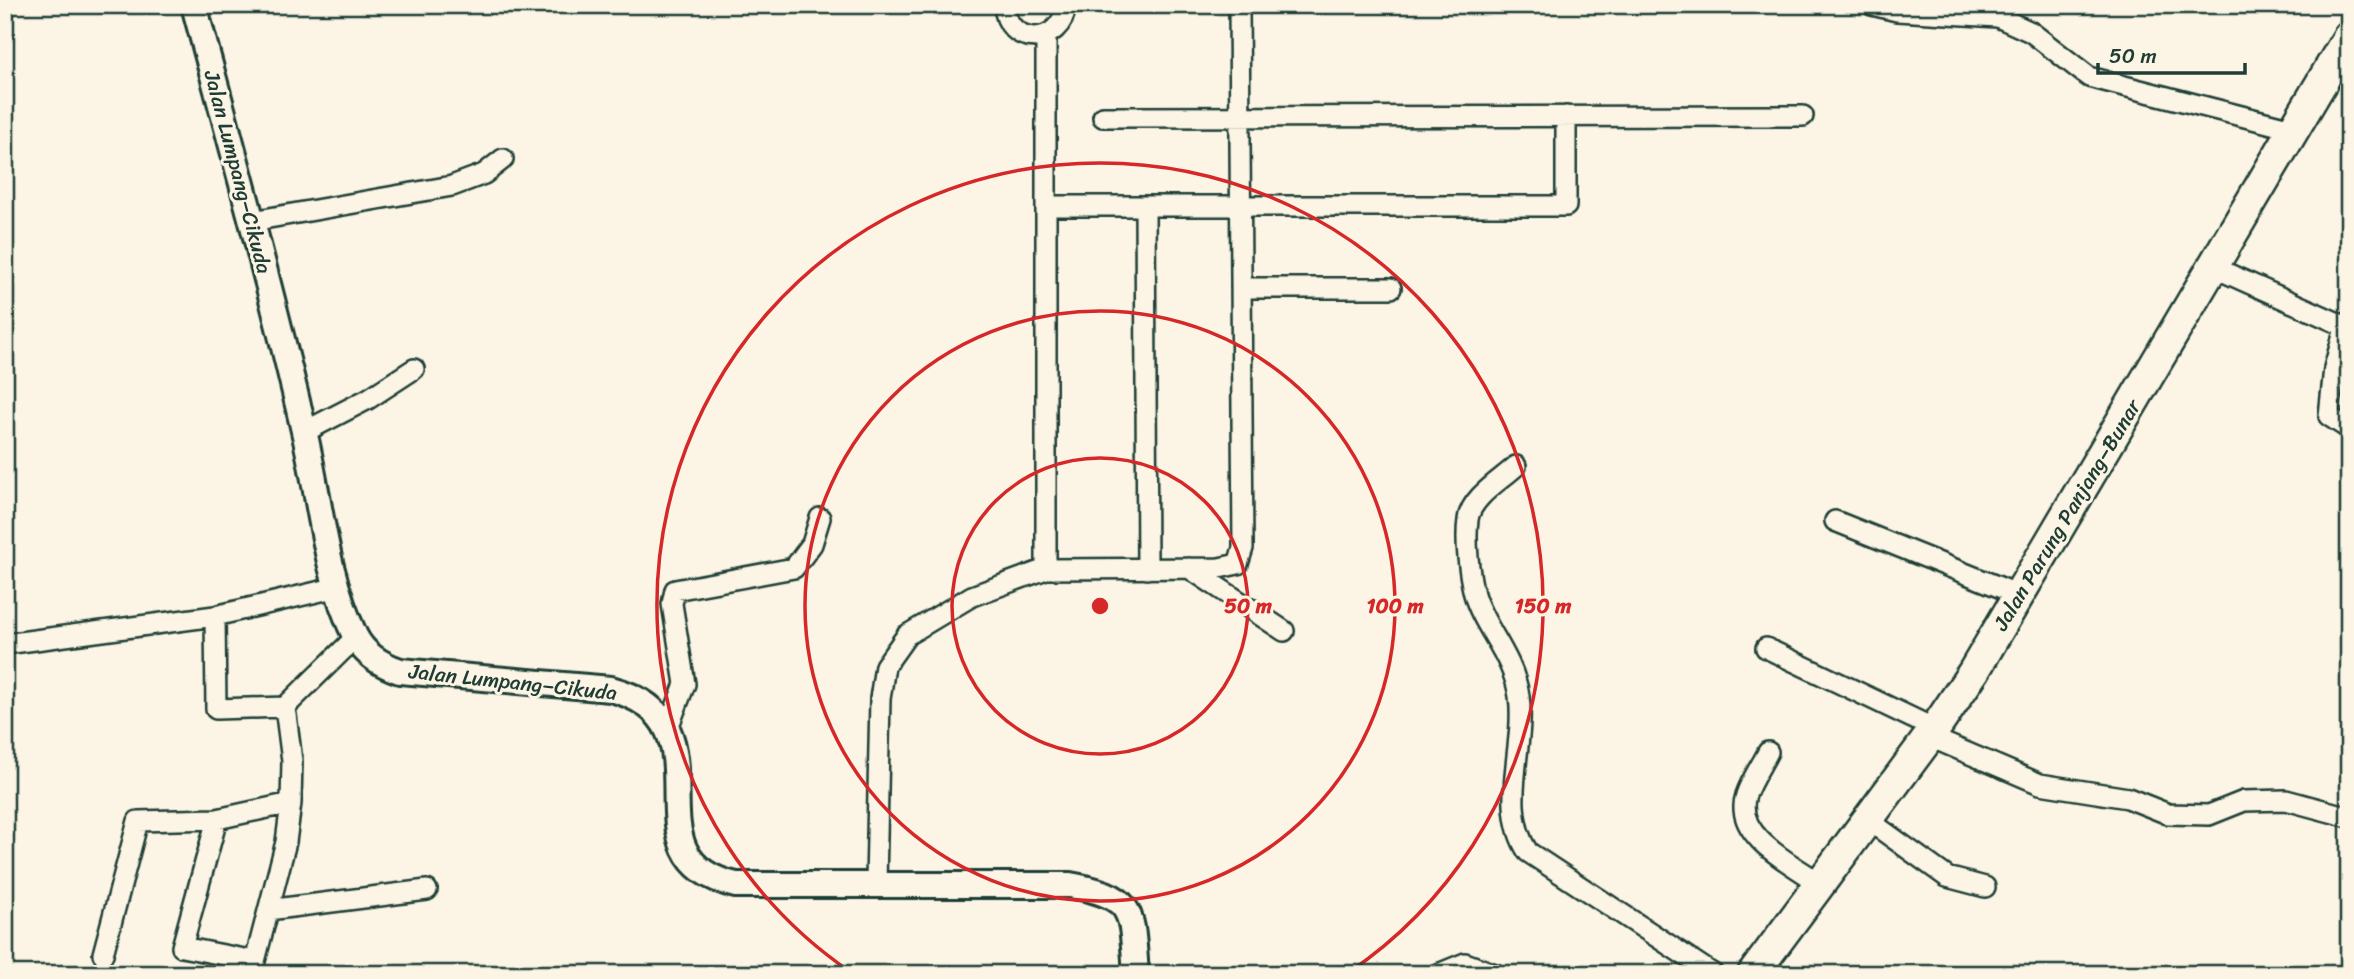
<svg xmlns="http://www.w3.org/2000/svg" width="2354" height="979" viewBox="0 0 2354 979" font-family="Sriracha,sans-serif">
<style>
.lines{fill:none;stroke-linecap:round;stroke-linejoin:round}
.minor-casing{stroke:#1f3d34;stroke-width:24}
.tertiary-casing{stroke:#1f3d34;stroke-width:30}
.primary-casing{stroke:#1f3d34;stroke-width:35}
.minor{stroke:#fcf5e5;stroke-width:19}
.tertiary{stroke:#fcf5e5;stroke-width:24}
.primary{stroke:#fcf5e5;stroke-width:30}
.ring{fill:none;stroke:#d62828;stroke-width:3.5}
.labels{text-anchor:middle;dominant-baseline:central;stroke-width:6;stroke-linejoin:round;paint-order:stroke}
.street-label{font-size:21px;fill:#1f3d34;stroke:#fcf5e5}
.centre{fill:#d62828;stroke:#fcf5e5;stroke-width:3.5}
.ring-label{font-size:21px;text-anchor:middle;font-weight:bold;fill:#d62828;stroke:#fcf5e5;stroke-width:6;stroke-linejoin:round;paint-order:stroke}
</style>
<rect width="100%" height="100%" fill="#fcf5e5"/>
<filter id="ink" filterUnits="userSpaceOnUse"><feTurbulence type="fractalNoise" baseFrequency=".0143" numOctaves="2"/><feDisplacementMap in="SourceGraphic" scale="14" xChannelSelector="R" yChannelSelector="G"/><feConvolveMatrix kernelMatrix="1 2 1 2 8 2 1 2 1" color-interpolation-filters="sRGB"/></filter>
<g filter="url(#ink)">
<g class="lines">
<g class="minor-casing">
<path id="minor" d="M1004,5C1006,47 1062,48 1066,5
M1872,5L1897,11L1998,17L2031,32L2089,77L2296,130
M1103,117L1803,116
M1047,206H1566V116
M1145,206L1147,569
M252,221L452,186L484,174L503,159
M2213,267L2349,328
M1241,288H1391
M2345,328L2334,368L2329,416L2349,429
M304,432L368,399L414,369
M1516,466C1501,480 1470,498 1468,520C1465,541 1469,574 1474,594C1483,627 1513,655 1519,696C1526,746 1498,807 1528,852L1713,974
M1835,521L2019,595
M1189,568L1284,631
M1046,569V35
M215,616L216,709L285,707
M5,644L215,616L338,587
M1766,648L1935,729
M668,728L685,684L672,604L675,590L794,568L812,544L820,518
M1930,737L2040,784L2128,798L2168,814L2209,815L2244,801L2286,800L2349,817
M1768,752C1761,766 1751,780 1746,795C1732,836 1794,865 1821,884
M217,819L182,947L255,961
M1868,820L1947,877L1985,887
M876,883L880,699L885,666L907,635L972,596L1046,569L1219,568L1238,564L1243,548L1239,5
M268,910L427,890
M103,954L138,821L217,819L291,803
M248,974L255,961L286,842L291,803L292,761L285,707L356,637
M1438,974L1465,963L1495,974"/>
</g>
<g class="tertiary-casing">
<path id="tertiary" d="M194,5C232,147 271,288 304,431C320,498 325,574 355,636C364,654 382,665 400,671L611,689C739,723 616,858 736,885H1070C1137,897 1131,911 1136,974"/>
</g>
<g class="primary-casing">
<path id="primary" d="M1753,974L1935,729L1974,671L2349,36"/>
</g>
<use href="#minor" class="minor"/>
<use href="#tertiary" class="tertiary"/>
<use href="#primary" class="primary"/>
</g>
</g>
<g class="ring">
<circle cx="1100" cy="606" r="148"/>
<circle cx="1100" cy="606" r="295"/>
<path d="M852 973A443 443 0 1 1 1348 973"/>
</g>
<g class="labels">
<g class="street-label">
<text transform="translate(238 172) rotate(75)">Jalan Lumpang–Cikuda</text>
<text transform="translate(2067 515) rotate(-59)">Jalan Parung Panjang–Bunar</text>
<text transform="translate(513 682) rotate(6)">Jalan Lumpang–Cikuda</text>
</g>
</g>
<circle cx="1100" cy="606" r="10" class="centre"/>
<g class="ring-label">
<text x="1248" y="613">50 m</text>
<text x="1395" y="613">100 m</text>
<text x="1543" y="613">150 m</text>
</g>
<rect width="2354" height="979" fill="none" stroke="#fcf5e5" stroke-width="28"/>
<rect x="14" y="14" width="2326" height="951" fill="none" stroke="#1f3d34" stroke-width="2.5" filter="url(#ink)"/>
<path d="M2098 63v10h147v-10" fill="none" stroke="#1f3d34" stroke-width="3.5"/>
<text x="2109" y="63" font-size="21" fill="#1f3d34" stroke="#fcf5e5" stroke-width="5" paint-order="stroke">50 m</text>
</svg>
